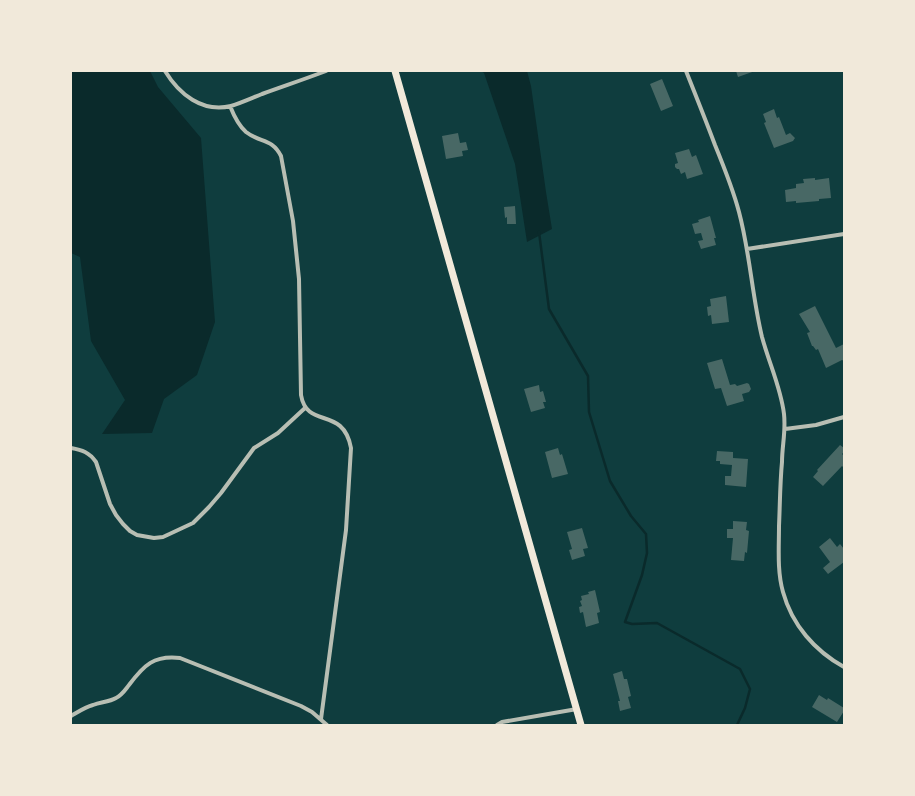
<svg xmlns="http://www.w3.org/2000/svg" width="915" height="796" viewBox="0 0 915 796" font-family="Raleway,sans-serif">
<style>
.water{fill:#0a2a2b}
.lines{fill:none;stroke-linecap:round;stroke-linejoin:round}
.stream{stroke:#0a2a2b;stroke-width:2.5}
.building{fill:#486865}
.minor{stroke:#b8beb3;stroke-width:4}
.secondary{stroke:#f1e9da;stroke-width:7}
</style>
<rect width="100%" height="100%" fill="#0f3d3e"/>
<path class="water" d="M71,71H150L158,87L201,138L215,322L197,375L164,399L152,433L102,434L125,400L91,341L80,257L71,253Z
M481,71H527L531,86L546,192L552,229L527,242L515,164L484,73Z"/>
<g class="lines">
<path class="stream" d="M539,232L549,309L588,376L589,412L610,481L631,516L646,534L647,553L642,575L625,622L632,624L657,623L740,669L750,689L745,708L737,725"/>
</g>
<path class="building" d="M736,71H755L738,77Z
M662,79L673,106L661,111L650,84Z
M774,109L777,118L779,117L786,135L790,133L795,138L793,141L774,148L764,123L766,122L763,114Z
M458,133L460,143L466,142L468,150L462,151L463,156L446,159L442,136Z
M689,149L692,157L696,155L703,174L687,179L685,172L681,174L679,169H677L675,167V164L678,163L675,153Z
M815,178V180L829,178L831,198L819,199V201L796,203V201L786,202L785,190L796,188V184L804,183L803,179Z
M515,206L516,224H507V217L505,218L504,207Z
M710,216L716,238H714L716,245L701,249L698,241L703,240L701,233L695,234L692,224L699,222L698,220Z
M726,296L729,322L712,324L711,315L708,316L707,307L711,306L710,299Z
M815,306L836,348L844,344V361L842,360L826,368L818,349L816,350L813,346H812L807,333L810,332L799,314Z
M722,359L730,385L735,384L737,386L747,383L749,384L751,389L749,392L742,394L744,401L727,406L721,388L715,389L707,363Z
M539,385L540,392L543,391L546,402H543L545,408L531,412L524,389Z
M840,445L844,448V452L842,454L844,456V468L842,466L823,486L813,477L818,471L817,470Z
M558,448L560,455L562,454L568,474L552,478L545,452Z
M717,451L733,452V458L748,459L746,487L725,485V476H731L732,465L720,464V461H716Z
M733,521L747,522L746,530L749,531L747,553L745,552L744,561L731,560L733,538H727V529H733Z
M582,528L588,548L583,549L585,556L572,560L569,550L572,549L567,532Z
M830,538L837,547L840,544L844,549V562L828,574L823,568L830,562L819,547Z
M595,590L600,612L597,613L599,623L586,627L583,612L580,613L579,607L582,606L580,601L582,600L581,596L589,594L588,592Z
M622,671L624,679H627L631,696L628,697L631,708L620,711L618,701H620L613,674Z
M819,695L827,700L828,698L844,708V711L837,722L812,707Z"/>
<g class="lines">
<path class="minor" d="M165,71C179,94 202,113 231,106C241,103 252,98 262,94C284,86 305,79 326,71
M686,71C696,96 706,121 715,145C724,167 733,189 739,212C750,253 752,296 762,337C769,363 781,388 784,414C786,431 782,446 782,462C780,483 780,504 779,526C779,548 777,571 783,592C792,625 815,651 844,667
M230,106C234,116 238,125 246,132C260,143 272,138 281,156L293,221L299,279L301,395C307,430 343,405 351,448L346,530L321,719
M747,249L844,234
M785,429L816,425L844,417
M71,448C82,450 89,452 96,462L110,504L116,515L123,524L130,531L137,535L154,538L163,537L193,523L209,507L221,493L254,448L278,433L305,408
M71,716C78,712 85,707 93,705C101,702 109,702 116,698C122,695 125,690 129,685C144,665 154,655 180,658L301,706L312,712L327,725
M497,725L502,722L577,709"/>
<path class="secondary" d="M395,71L581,725"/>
</g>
<rect width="915" height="796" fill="none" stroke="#f1e9da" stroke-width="144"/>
</svg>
